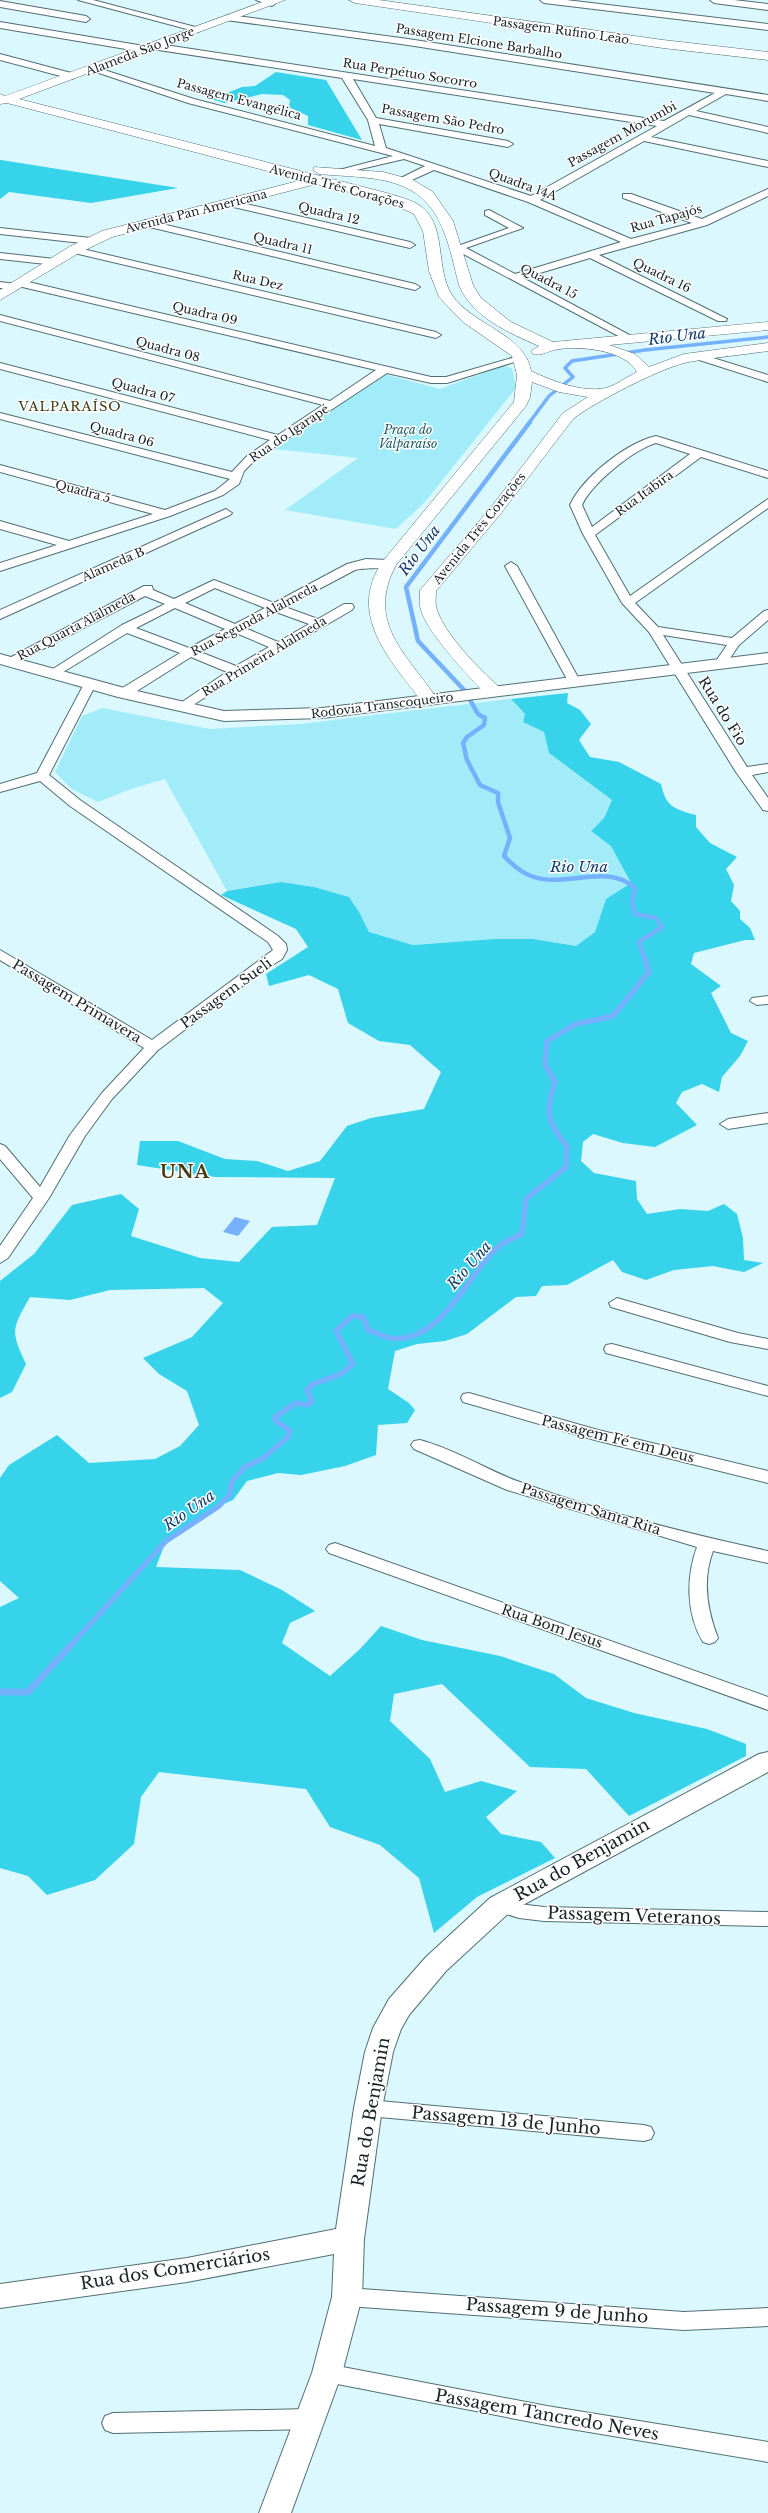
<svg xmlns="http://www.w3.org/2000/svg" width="768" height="2513" viewBox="0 0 768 2513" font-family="'Libre Baskerville',serif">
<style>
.green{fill:#a2ecf9}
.forest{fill:#36d3ea}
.water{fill:#75b1fd}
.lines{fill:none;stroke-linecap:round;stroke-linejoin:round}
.stream-far3{stroke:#75b1fd;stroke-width:3.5}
.stream-far2{stroke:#75b1fd;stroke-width:4.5}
.stream-far1{stroke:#75b1fd;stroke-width:5.5}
.stream{stroke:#75b1fd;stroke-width:7}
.minor-casing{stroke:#536e72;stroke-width:2}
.tertiary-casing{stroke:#536e72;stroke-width:1}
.secondary-casing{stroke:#536e72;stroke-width:2}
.minor{fill:#fff;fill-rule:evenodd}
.tertiary{fill:#fff;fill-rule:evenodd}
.secondary{fill:#fff;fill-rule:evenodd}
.labels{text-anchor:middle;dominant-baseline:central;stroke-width:3;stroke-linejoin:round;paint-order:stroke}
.far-street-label{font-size:12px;fill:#182325;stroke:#fff}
.far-park-label{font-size:12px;font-style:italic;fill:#1e5b65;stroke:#fff}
.far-quarter-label{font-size:13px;letter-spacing:1px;fill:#433b11;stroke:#fff}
.street-label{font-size:14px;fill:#182325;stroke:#fff}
.water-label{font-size:15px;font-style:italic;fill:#143c6c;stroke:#fff}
.near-street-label{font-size:17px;fill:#182325;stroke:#fff}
.district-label{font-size:18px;font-weight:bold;letter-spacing:1px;fill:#433b11;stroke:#fff}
</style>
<rect width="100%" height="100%" fill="#daf8fd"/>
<path class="green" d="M503,366L512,368L516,388L425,502L396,529L285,510L358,458L275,449L384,374L440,389Z
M511,699L525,714L523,722L544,732L549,753L612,800L604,818L591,831L611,845L631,884L606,899L595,932L576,946L533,939H494L413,945L369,932L359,912L349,897L314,887L281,882L227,891L165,779L131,789L98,802L72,789L55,772L82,716L102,708L210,729L300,724Z"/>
<path class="forest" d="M276,72L326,80L362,140L308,125V116L289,107L290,100L283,95L262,94L224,103L212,99L242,87L255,86Z
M0,160H1L178,188L91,203L9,192L0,199Z
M568,693L567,703L580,710L591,724L579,740L590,757L619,762L661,784C666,807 674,809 696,815V827L710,843L737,857L726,869L734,885L731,901L740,911V919L750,928L755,940H745L694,953L691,964L721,986L711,993L731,1033L748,1041L740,1056L722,1077L719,1092L702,1084L682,1092L676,1103L697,1125L655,1147L623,1143L593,1134L583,1142L581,1161L594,1173L636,1181L637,1199L647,1214L680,1209L708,1211L724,1204L737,1214L743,1238L744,1260L763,1263L744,1272L713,1266L674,1270L646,1280L622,1272L613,1260L567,1285L542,1286L536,1296L516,1297L467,1334L445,1341L417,1344L395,1351L388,1389L409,1403L415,1410L407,1423L378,1425L376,1455L345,1466L301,1475L278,1473L247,1481L233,1500L219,1506L166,1541L156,1567L240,1570L282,1590L315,1611L290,1623L282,1643L330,1676L360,1649L381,1626L422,1640L500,1656L554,1674L586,1698L634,1713L707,1729L746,1744V1756L629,1816L586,1769L530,1767L442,1684L394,1694L390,1721L430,1759L445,1792L481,1781L517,1791L486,1817L501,1834L541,1842L555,1858L477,1897L434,1933L419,1878L380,1845L330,1827L306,1789L159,1772L141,1797L134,1844L95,1880L47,1895L28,1876L0,1868V1607L19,1598L0,1581V1478L9,1465L57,1435L89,1463L155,1459L180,1446L199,1425L187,1391L159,1374L143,1358L192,1337L223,1303L204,1288L110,1290L70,1300L30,1297C12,1329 10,1330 26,1364L12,1392L0,1398V1281L34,1254L72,1205L121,1194L139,1209L131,1236L200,1258L239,1262L272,1227L317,1225L335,1178L215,1177L137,1165L140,1141H178L225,1159L257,1161L288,1171L320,1161L347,1126L371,1118L424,1109L441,1072L410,1045L379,1041L348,1023L338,989L309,975L269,986L266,974L308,947L296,929L221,895L227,891L281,882L314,887L349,897L359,912L369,932L413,945L494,939H533L576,946L595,932L606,899L631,883L611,846L591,831L604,818L612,800L549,753L544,732L523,722L525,714L511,699Z"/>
<path class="water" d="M235,1217L250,1221L238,1236L223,1232Z"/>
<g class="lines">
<path class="stream-far3" d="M529,423L549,396L573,377L565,368L572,361L645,350L768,337"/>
<path class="stream-far2" d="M530,422L406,587L418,641L465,691L478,714L485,718L484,725L467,737L463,743L467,760L480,785L498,793V802L510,838L504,856C512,864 520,872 531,876C565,889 607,862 635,888L632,902L635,914L656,918L662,927L639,942L645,960"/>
<path class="stream-far1" d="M72,1644L166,1541L219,1506L230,1494L232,1481L245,1467L262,1459L288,1437L290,1431L275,1420V1417L296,1403L308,1405L312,1401L307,1390L313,1384L341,1374L353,1364L336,1331L352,1316L363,1317L368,1330C375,1332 384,1337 391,1338C441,1344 467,1275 498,1247C505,1241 514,1238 522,1234L526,1199L566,1167L567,1146C547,1122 545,1112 555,1082L545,1065L547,1041L576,1024L613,1016L649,972L645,959"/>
<path class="stream" d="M0,1692H28L73,1643"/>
<g class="minor-casing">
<path id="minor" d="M78,0H93L203,29L198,32Z
M256,0H271L276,3L272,6Z
M540,0H566L768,24V30L544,3Z
M710,0H734L768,4V10L714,3Z
M0,1L86,16L90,19L86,22L0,7Z
M229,15L408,39L768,95V101L726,94L696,111L768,127V133L689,115L651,137L768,161V167L644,141L540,200L631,239L692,223L623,198V194H631L702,219L768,189V196L707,225L599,255L727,319L726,321H718L590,258L523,278L635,338L630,341L626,340L452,248L509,228L485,215V211L489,210L523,228L466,248L515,274L621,242L528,202L434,170L405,183H399V179L425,166L404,159L339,174V170L393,156L188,103L87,69L95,67L194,99L375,146L368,120L342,78L152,49L147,46L152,43L664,121L715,93L408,45L226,20V16ZM353,79L657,126L531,196L386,148L379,124L508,147L513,144L508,141L376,118Z
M0,22L144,46L149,49L144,52L0,28Z
M0,54L75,74L77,76L72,79L0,60Z
M229,200L410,242L415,245L410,248L225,205L224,203Z
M145,220L415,284L420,287L415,290L141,225L140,223Z
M0,228L91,238L96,241L91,244L0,234Z
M74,247L436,332L441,335L436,338L70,252L69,250Z
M0,253L55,259L60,262L55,265L0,259Z
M20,280L431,377H446L519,356L524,359L447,383H431L387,373L255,460L244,471L239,484L223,495L170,516L0,571V563L57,545L0,529V521L69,541L153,514L0,472V465L165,510L215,491L230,479L0,419V413L232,472L247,456L270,440L0,369V363L278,435L323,405L0,321V315L330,401L376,370L18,286V289L0,288V282L16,284V281Z
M697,353L768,375V382L693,358V354Z
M656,436L768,471V478L701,457L595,535L630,596L768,499V508L635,603L658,627L732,638L764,611L768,610V620L739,645L724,667L720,668L714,664L727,645L663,635L747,767L768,764V772L752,775L768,798V811L763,810L736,772L649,632L622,603L583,534L570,505C583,477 626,443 656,436ZM656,443L690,454L592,527L582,505C592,483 633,450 656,443Z
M226,509L232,513L230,515L0,619V610Z
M366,559L389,560L395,564C391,570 365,567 355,570L285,607L318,619L344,604H352L354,607L352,610L241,674L187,709H177L176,706L227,672L191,657L129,696H119L118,693L119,690L180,653L127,633L55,677H47L45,674L122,625L165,604L145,596L12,665L8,666L2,662L144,586H152L153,590L174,599L214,580L274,603L347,564ZM215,588L265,608L235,624L185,603ZM175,608L225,629L189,648L136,628ZM276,612L309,624L278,642L245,628ZM236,633L269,647L236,666L200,652Z
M511,562L517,566L580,681L578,684L574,685L568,681L505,566Z
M90,680L96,684L49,775L80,800L278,936L286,944L287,950L282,959L261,972L158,1050L112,1099L85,1136L49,1198L8,1258L0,1263V1246L33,1198L0,1159V1144L5,1146L40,1187L70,1135L102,1093L144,1048L0,960V950L152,1040L273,950L268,942L70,806L40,781L0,792V784L37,773L84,684Z
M768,996V1004L757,1005L750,1001L752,998Z
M768,1113V1123L728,1129L720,1124L728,1119Z
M617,1298L738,1333L768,1339V1349L730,1342L611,1307L609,1303Z
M612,1344L768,1386V1396L606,1353L604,1349L606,1345Z
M469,1393L598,1430L768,1471V1483L595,1440L463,1402L461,1398L463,1394Z
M420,1440C455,1449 486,1470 520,1482C600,1512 685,1533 768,1551V1563L713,1551C702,1580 707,1610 718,1638L715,1642L709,1644L703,1642C686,1614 686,1577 697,1547L507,1490L414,1449L411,1445L414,1441Z
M335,1543L768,1697V1710L329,1553L326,1549L329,1545Z
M500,1898L519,1904L544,1907L768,1912V1926L544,1921L519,1918L493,1910L490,1905L493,1900Z
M368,2100L644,2125L651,2127L654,2133L651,2139L644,2141L368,2116L361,2114L358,2108L361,2102Z
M347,2288L684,2312L768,2308V2326L684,2330L347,2306L339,2303L336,2297L339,2291Z
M327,2364L547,2406L768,2442V2462L547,2425L327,2382L319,2380L316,2373L319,2366Z
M310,2409L318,2412L321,2419L318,2426L310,2429L113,2433L105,2430L102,2423L105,2416L113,2413Z"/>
</g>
<g class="tertiary-casing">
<path id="tertiary" d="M268,0H285L19,99L383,192C396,196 411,199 422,207C447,227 435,269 452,295C472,325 525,334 531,371C552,381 582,393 606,388C616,385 627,377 637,372C625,349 576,345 554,350C546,352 541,356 533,354L531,351L539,346C509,333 472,317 459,285C454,267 451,249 444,232C422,173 372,179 319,174L313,170L314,167L383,172L413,180L433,192L453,221L473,285L481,298L511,322L553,342L768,322V330L609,345L635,354L649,367L684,354L768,343V351C742,355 715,357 689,362C664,366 593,403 573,419L502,512L436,591C436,596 435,602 436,606C441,631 480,670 499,687L501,691L499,695H487C470,678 423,629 420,606C419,601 420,595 420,590L492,506L563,413L588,397L559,392L532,382L530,397L526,406L396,565C365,623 407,654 437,699L435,703H423C390,660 346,614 383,561L514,402L517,375L512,356L463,322L439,297L429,271L423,231L414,214L386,201L316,184L112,237L79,253L0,300V290L69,247L102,231L302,180L7,103L0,104V94L5,96Z
M349,0H379L663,40L768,52V60L663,48L355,3Z"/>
</g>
<g class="secondary-casing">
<path id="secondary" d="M768,653V663L322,718L224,721L118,697L0,664V654L128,689L224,711L322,708Z
M768,1752V1772L510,1912L446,1971L409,2015L401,2029L393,2052L382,2108L364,2239L362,2297L342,2373L291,2513H259L312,2373L332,2297L334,2254L187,2282L0,2308V2284L187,2258L336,2229L354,2108L365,2052L373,2028L389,1999L426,1957L490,1898L759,1754Z"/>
</g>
<use href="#minor" class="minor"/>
<use href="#tertiary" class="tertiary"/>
<use href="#secondary" class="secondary"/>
</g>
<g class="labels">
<g class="far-street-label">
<text transform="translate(561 30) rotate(8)">Passagem Rufino Leão</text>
<text transform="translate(479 41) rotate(9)">Passagem Elcione Barbalho</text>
<text transform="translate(140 51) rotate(-21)">Alameda São Jorge</text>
<text transform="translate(410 73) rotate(9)">Rua Perpétuo Socorro</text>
<text transform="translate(239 99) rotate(15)">Passagem Evangélica</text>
<text transform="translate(443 119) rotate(10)">Passagem São Pedro</text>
<text transform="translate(622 134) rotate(-29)">Passagem Morumbi</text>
<text transform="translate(523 184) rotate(20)">Quadra 14A</text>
<text transform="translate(337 186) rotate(15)">Avenida Três Corações</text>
<text transform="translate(196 211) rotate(-14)">Avenida Pan Americana</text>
<text transform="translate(329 213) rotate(13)">Quadra 12</text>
<text transform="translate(666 218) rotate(-16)">Rua Tapajós</text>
<text transform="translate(283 243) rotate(13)">Quadra 11</text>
<text transform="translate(662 275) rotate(26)">Quadra 16</text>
<text transform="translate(258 280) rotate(13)">Rua Dez</text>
<text transform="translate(549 281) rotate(27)">Quadra 15</text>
<text transform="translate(205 313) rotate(13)">Quadra 09</text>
<text transform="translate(168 349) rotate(15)">Quadra 08</text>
<text transform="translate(143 390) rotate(15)">Quadra 07</text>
<text transform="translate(289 433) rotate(-34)">Rua do Igarapé</text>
<text transform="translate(122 434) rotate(15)">Quadra 06</text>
<text transform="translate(83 491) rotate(15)">Quadra 5</text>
<text transform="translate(644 493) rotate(-36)">Rua Itabira</text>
<text transform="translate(479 528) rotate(-51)">Avenida Três Corações</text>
<text transform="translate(113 564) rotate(-24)">Alameda B</text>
<text transform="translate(254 619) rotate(-28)">Rua Segunda Alalmeda</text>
<text transform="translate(76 626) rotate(-28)">Rua Quarta Alalmeda</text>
<text transform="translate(264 656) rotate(-31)">Rua Primeira Alalmeda</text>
<text transform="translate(382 705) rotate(-7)">Rodovia Transcoqueiro</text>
</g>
<g class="far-park-label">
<text x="408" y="429">Praça do<tspan x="408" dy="14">Valparaíso</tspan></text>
</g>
<g class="far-quarter-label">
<text x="70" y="406">VALPARAÍSO</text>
</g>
<g class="street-label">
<text transform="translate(723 711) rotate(58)">Rua do Fio</text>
<text transform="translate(226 993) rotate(-36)">Passagem Sueli</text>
<text transform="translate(77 1001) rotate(31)">Passagem Primavera</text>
<text transform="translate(618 1439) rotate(14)">Passagem Fé em Deus</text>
<text transform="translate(591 1509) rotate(17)">Passagem Santa Rita</text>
<text transform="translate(552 1626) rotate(19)">Rua Bom Jesus</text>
</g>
<g class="water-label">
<text transform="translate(677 336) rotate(-7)">Rio Una</text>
<text transform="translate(419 550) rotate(-53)">Rio Una</text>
<text x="579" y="866">Rio Una</text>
<text transform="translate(469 1265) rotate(-49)">Rio Una</text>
<text transform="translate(189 1510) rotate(-35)">Rio Una</text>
</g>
<g class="near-street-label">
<text transform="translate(582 1860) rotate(-29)">Rua do Benjamin</text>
<text transform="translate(634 1916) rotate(2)">Passagem Veteranos</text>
<text transform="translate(371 2112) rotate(-80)">Rua do Benjamin</text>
<text transform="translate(506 2121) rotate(5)">Passagem 13 de Junho</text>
<text transform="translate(175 2269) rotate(-9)">Rua dos Comerciários</text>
<text transform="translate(557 2311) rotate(4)">Passagem 9 de Junho</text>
<text transform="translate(547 2415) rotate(10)">Passagem Tancredo Neves</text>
</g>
<g class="district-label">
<text x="185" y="1172">UNA</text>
</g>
</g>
</svg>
